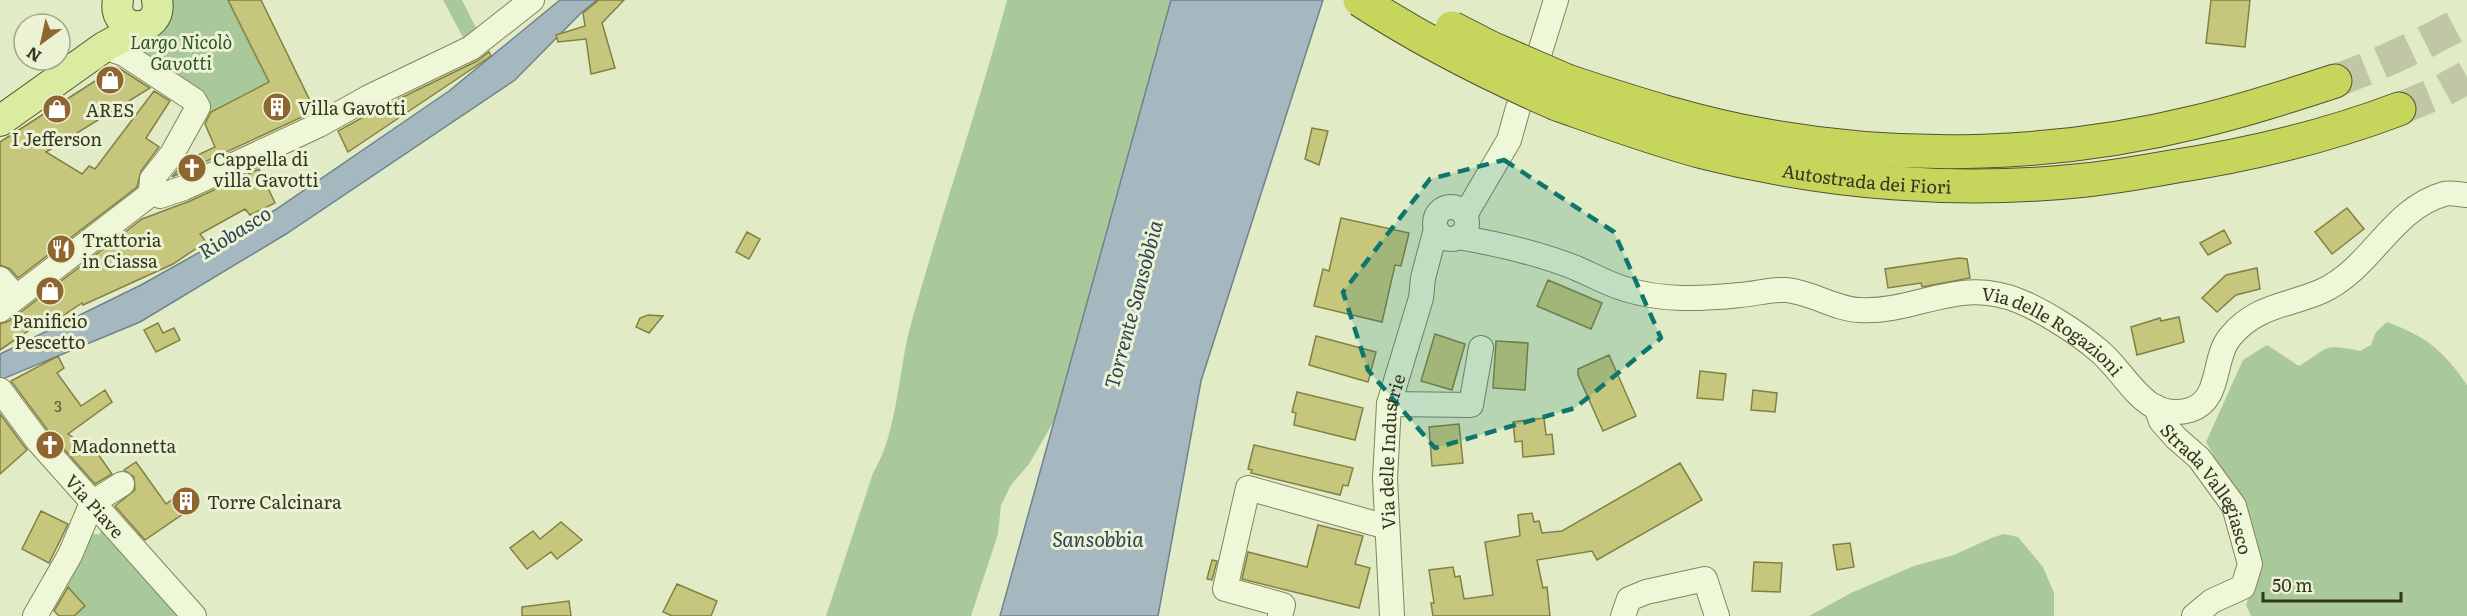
<svg xmlns="http://www.w3.org/2000/svg" width="2467" height="616" viewBox="0 0 2467 616" font-family="Literata,serif">
<style>
.green{fill:#a9c99a}
.water{fill:#a6b8bf;stroke:#6e838d;stroke-width:1.5}
.building{fill:#c7c67d;stroke:#838044;stroke-width:1.5}
.lines{fill:none;stroke-linecap:round;stroke-linejoin:round}
.highway-tunnel{stroke:#bfc7a4;stroke-width:33;stroke-dasharray:33 16;stroke-linecap:butt}
.minor-casing{stroke:#81855c;stroke-width:26}
.major-casing{stroke:#525330;stroke-width:32}
.highway-casing{stroke:#525330;stroke-width:35}
.minor{stroke:#eef7d8;stroke-width:24}
.major{stroke:#d9ec9f;stroke-width:30}
.highway{stroke:#c6d55b;stroke-width:33}
.highway-bridge-casing{stroke:#525330;stroke-width:35;stroke-linecap:butt}
.highway-bridge{stroke:#c6d55b;stroke-width:33}
.marked{fill:#0f766e;fill-opacity:0.2;stroke:#0f766e;stroke-width:4.5;stroke-dasharray:12 8;stroke-linejoin:round}
.labels{text-anchor:middle;dominant-baseline:central;stroke-width:6;stroke-linejoin:round;paint-order:stroke}
.number-label{font-size:15px;fill:#5a5a36}
.park-label{font-size:18px;font-style:italic;fill:#2f5127;stroke:#ebf3d4}
.poi-label{font-size:18px;fill:#35361f;stroke:#ebf3d4;text-anchor:start}
.street-label{font-size:18px;fill:#35361f;stroke:#ebf3d4}
.water-label{font-size:20px;font-style:italic;fill:#2f4255;stroke:#ebf3d4}
</style>
<rect width="100%" height="100%" fill="#e1ebc5"/>
<path class="green" d="M169,0H228L269,82L202,117L134,53L163,30Z
M443,0H462L478,32L464,39Z
M1007,0H1171L1054,421L1029,464L1011,485L1001,505L998,534L971,616H826L873,473C898,432 898,370 911,324C941,215 978,109 1007,0Z
M2387,322C2427,337 2443,350 2467,385V616H2251L2246,605L2253,585L2225,475L2206,442L2243,360L2267,345L2299,366C2330,348 2320,343 2360,351L2371,345L2376,332Z
M105,523L188,616H74L85,606L64,583L88,532L99,535Z
M2004,534L2018,537L2043,567L2054,593V616H1809L1851,593L1914,566L1954,555L1991,538Z"/>
<path class="water" d="M560,0H597L581,13L515,80L286,234L140,322L0,380V354L141,285L275,210L449,91Z
M1171,0H1323L1201,381L1158,616H1000Z"/>
<path class="building" d="M228,0H261L315,111L172,177L185,161L215,147L205,124L211,112L269,82Z
M599,0H624L602,23L615,68L591,74L586,39L558,42L556,35L585,26L583,13Z
M2211,0H2250L2245,47L2206,43Z
M489,52L491,56L348,152L338,131L376,110L477,61Z
M117,67L150,88L46,152L82,174L89,166L95,169L154,91L170,101L146,138L159,147L141,171L137,187L18,278L10,269L0,265V142Z
M1312,128L1328,131L1319,165L1305,159Z
M259,169L275,203L250,215L245,209L200,234L206,242L173,264L83,305L82,303L55,321L50,316L0,350V324L9,321L142,219L190,201Z
M2347,208L2364,229L2332,254L2315,232Z
M1341,218L1409,233L1401,266L1395,265L1382,322L1314,306L1323,269L1329,271Z
M2224,230L2231,243L2208,255L2200,243Z
M747,232L760,239L749,259L736,252Z
M1959,258L1967,259L1970,278L1922,287L1921,283L1888,288L1885,269Z
M2257,268L2260,289L2236,295L2217,312L2202,298L2226,275Z
M1548,280L1602,303L1591,329L1537,306Z
M648,315L663,316L649,333L636,327L640,318Z
M2179,317L2184,342L2137,355L2131,327L2160,318L2161,321Z
M158,323L163,333L174,328L180,340L156,352L144,330Z
M1435,334L1465,344L1452,390L1421,381Z
M1316,336L1376,352L1368,382L1309,365Z
M1496,341L1528,343L1525,390L1493,388Z
M1609,355L1636,416L1603,431L1578,375V369Z
M58,356L64,368L57,373L81,406L105,390L112,402L68,434L98,454L112,474L95,484L49,432L11,381Z
M1700,371L1726,374L1723,400L1697,398Z
M1753,390L1777,393L1775,412L1751,410Z
M1297,392L1363,408L1355,440L1294,425L1296,413L1292,412Z
M0,414L27,450L0,474Z
M1544,418L1546,435L1552,434L1554,454L1523,457L1522,441L1515,442L1513,422Z
M1459,424L1463,463L1432,466L1429,427Z
M1254,445L1353,468L1348,486L1343,485L1340,495L1251,473L1252,470L1248,469Z
M136,462L166,504L188,488L199,503L145,540L115,506L135,490L134,477L124,470Z
M1680,463L1702,500L1597,560L1592,551L1537,560L1543,588L1547,587L1550,616H1433L1431,603H1434L1429,570L1453,567L1455,577L1460,576L1464,599L1493,595L1485,542L1520,536L1518,515L1532,513L1534,522L1539,521L1542,533L1562,531Z
M41,511L68,524L49,563L22,549Z
M561,522L582,540L557,559L551,552L527,569L510,548L533,531L540,539Z
M1318,525L1363,536L1355,564L1370,568L1359,608L1242,579L1248,552L1307,567Z
M1850,543L1854,567L1837,570L1833,545Z
M1212,560L1217,561L1212,580L1207,579Z
M1754,562L1782,563L1780,592L1752,591Z
M677,584L717,601L711,616H672L663,612Z
M68,587L85,606L74,616H59L54,611Z
M569,601L571,616H522V607Z"/>
<g class="lines">
<path class="highway-tunnel" d="M2335,81C2381,64 2424,44 2467,20
M2399,109L2440,92L2467,77"/>
<g class="minor-casing">
<g id="minor">
<path d="M104,47L124,54L194,100L198,107L172,154L152,179L151,190L160,196L184,188L319,125L369,97L471,48L532,0"/>
<path d="M1539,55L1556,0"/>
<circle cx="1451" cy="223" r="16"/>
<path d="M1465,215L1509,140L1518,108"/>
<path id="s1" d="M1458,237C1499,244 1538,253 1576,268C1592,275 1608,284 1625,289C1662,301 1701,299 1740,295C1755,294 1771,289 1786,290C1811,292 1835,309 1859,310C1918,313 1958,276 2019,301C2044,311 2078,333 2098,350C2127,373 2144,423 2190,410C2222,400 2212,358 2230,337C2256,305 2288,306 2322,291C2371,269 2391,209 2444,194C2451,192 2460,195 2467,195"/>
<path d="M0,279L16,297"/>
<path d="M0,310L152,193"/>
<path id="s2" d="M0,390L38,441L194,616"/>
<path d="M1389,404L1471,405L1481,348"/>
<path id="s3" d="M2156,407L2161,421L2176,438L2199,458L2234,506L2250,564L2243,587L2212,601L2194,616"/>
<path d="M92,503L122,484"/>
<path d="M35,616L70,555L92,503"/>
<path d="M1280,616L1283,605L1225,589L1248,488L1387,527"/>
<path id="s4" d="M1392,616L1385,479L1389,404L1421,298L1423,278L1436,229"/>
<path d="M1623,616L1629,599L1646,592L1705,579L1717,616"/>
</g>
</g>
<g class="major-casing">
<path id="major" d="M118,0C111,35 164,35 157,0
M0,121L104,47L141,27"/>
</g>
<g class="highway-casing">
<g id="highway">
<path d="M1567,81C1633,103 1699,124 1768,136C1909,161 2058,156 2196,122C2243,111 2289,96 2335,81"/>
<path id="s5" d="M1557,104C1605,121 1653,139 1703,152C1826,183 1959,194 2086,180C2114,177 2143,172 2171,167C2249,155 2325,137 2399,109"/>
</g>
</g>
<use href="#minor" class="minor"/>
<use href="#major" class="major"/>
<use href="#highway" class="highway"/>
<g class="highway-bridge-casing">
<path id="highway-bridge" d="M1360,0C1423,41 1488,74 1557,104
M1452,28L1491,48L1567,81"/>
</g>
<use href="#highway-bridge" class="highway-bridge"/>
</g>
<path class="marked" d="M1504,160L1614,232L1661,338L1575,408L1435,448L1368,370L1343,292L1430,179Z"/>
<defs>
<g id="shop-disc" transform="scale(1.5)"><circle r="9.5" fill="#906630" stroke="#ebf3d4"/><path d="M-5-2.5h2.3a2.7 3.5 0 0 1 5.4 0H5L5.5 6h-11ZM-1.5-2.5h3a1.5 2.3 0 0 0-3 0Z" fill="#fff"/></g>
<g id="building-disc" transform="scale(1.5)"><circle r="9.5" fill="#906630" stroke="#ebf3d4"/><path d="M-4-6H4V6H1V3H-1V6H-4ZM-2.5-4.3h1.7v1.8h-1.7ZM.8-4.3h1.7v1.8H.8ZM-2.5-1h1.7V.8h-1.7ZM.8-1h1.7V.8H.8Z" fill="#fff"/></g>
<g id="church-disc" transform="scale(1.5)"><circle r="9.5" fill="#906630" stroke="#ebf3d4"/><path d="M-1.2-6h2.4v3.5h3.3v2.4h-3.3V6h-2.4V-.1h-3.3v-2.4h3.3Z" fill="#fff"/></g>
<g id="restaurant-disc" transform="scale(1.5)"><circle r="9.5" fill="#906630" stroke="#ebf3d4"/><path d="M-5-6h1v4h1v-4h1v4h1v-4h1v5L-1.5 .5V6h-2V.5L-5-1ZM5-6V6H3V1.5H1.5Q1.5-4 5-6Z" fill="#fff"/></g>
</defs>
<g fill-rule="evenodd">
<use href="#shop-disc" x="110" y="80"/>
<use href="#building-disc" x="277" y="107"/>
<use href="#shop-disc" x="57" y="109"/>
<use href="#church-disc" x="192" y="168"/>
<use href="#restaurant-disc" x="61" y="249"/>
<use href="#shop-disc" x="50" y="291"/>
<use href="#church-disc" x="50" y="445"/>
<use href="#building-disc" x="186" y="501"/>
</g>
<g class="labels">
<g class="number-label">
<text x="58" y="405">3</text>
</g>
<g class="park-label">
<text x="181" y="41">Largo Nicolò<tspan x="181" dy="21">Gavotti</tspan></text>
</g>
<g class="poi-label">
<text x="298" y="107">Villa Gavotti</text>
<text x="110" y="109" text-anchor="middle">ARES</text>
<text x="57" y="138" text-anchor="middle">I Jefferson</text>
<text x="213" y="158">Cappella di<tspan x="213" dy="21">villa Gavotti</tspan></text>
<text x="82" y="239">Trattoria<tspan x="82" dy="21">in Ciassa</tspan></text>
<text x="50" y="320" text-anchor="middle">Panificio<tspan x="50" dy="21">Pescetto</tspan></text>
<text x="71" y="445">Madonnetta</text>
<text x="207" y="501">Torre Calcinara</text>
</g>
<g class="street-label">
<text stroke="none"><textPath href="#s5" startOffset="320">Autostrada dei Fiori</textPath></text>
<text stroke="none"><textPath href="#s1" startOffset="620">Via delle Rogazioni</textPath></text>
<text stroke="none"><textPath href="#s4" startOffset="165">Via delle Industrie</textPath></text>
<text stroke="none"><textPath href="#s3" startOffset="99">Strada Vallegiasco</textPath></text>
<text stroke="none"><textPath href="#s2" startOffset="150">Via Piave</textPath></text>
</g>
<g class="water-label">
<text transform="translate(234 231) rotate(-32)">Riobasco</text>
<text transform="translate(1132 304) rotate(-75)">Torrente Sansobbia</text>
<text x="1098" y="538">Sansobbia</text>
</g>
</g>
<g transform="translate(42 42) rotate(213)"><circle r="28" fill="#ebf3d4" stroke="#a2a78c" stroke-width="1.5"/>
<path d="M0-4.5L10 22L0 15L-10 22Z" fill="#906630"/>
<text y="-9" font-size="16" font-weight="bold" text-anchor="middle" fill="#35361f">N</text>
</g>
<path d="M2263 592v9h138v-9" fill="none" stroke="#35361f" stroke-width="3"/>
<text x="2272" y="592" font-size="18" fill="#35361f" stroke="#ebf3d4" stroke-width="4.5" paint-order="stroke">50 m</text>
</svg>
